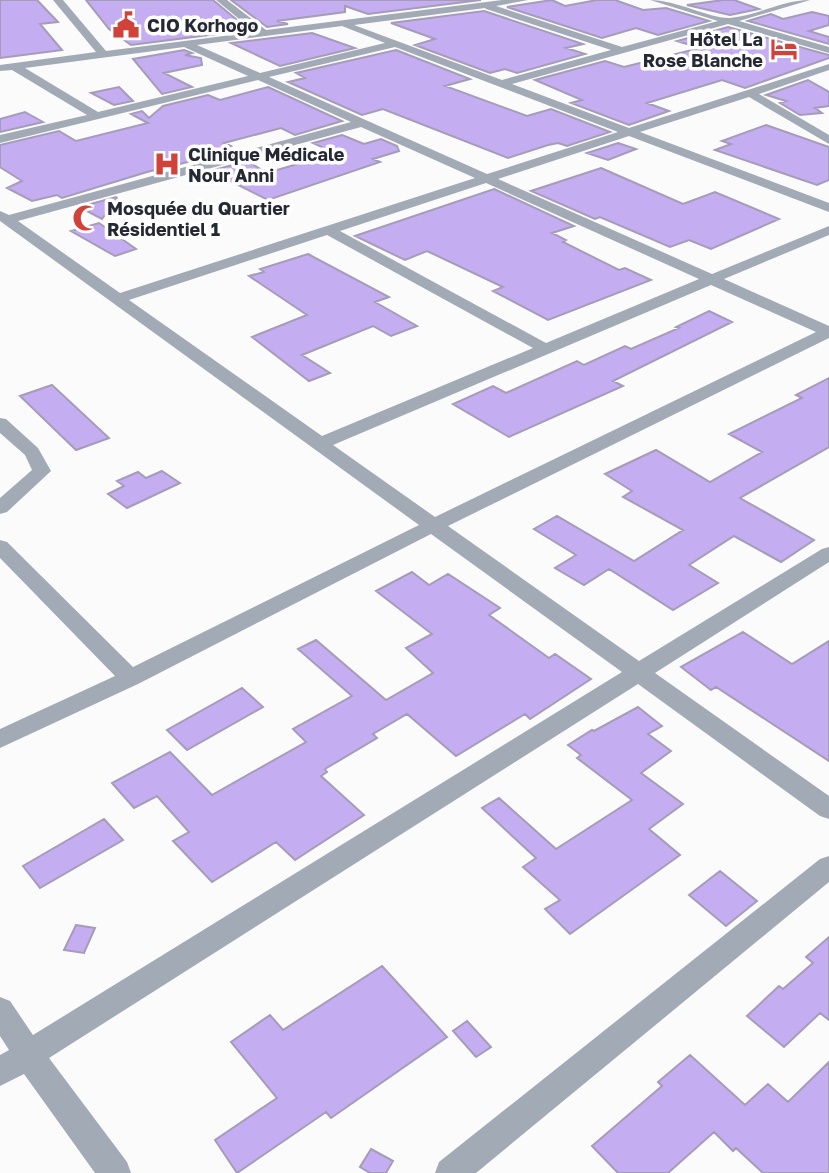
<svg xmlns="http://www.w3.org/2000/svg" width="829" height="1173" viewBox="0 0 829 1173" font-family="'Golos Text',sans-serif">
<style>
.building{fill:#c5adf2;stroke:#a59cb8;stroke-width:2}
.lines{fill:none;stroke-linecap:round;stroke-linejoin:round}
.minor{fill:#a2aab6;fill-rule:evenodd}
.labels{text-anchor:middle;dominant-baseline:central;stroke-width:7;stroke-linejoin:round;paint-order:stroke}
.far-poi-label{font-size:18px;font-weight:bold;fill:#262833;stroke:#fff;text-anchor:start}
</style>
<rect width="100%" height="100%" fill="#fbfbfb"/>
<path class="building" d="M0,0H37L58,22L40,24L62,50L0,58Z
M86,0H213L249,30L131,45L109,29Z
M231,0H481L368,14L345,6V12L277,21L288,24L267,27Z
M552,0L565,6L597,0H615L643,10L666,8L709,21L658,35L636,28L602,38L507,7Z
M723,0H734L759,9L730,15L687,5Z
M484,11L583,44L566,48L585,54L517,73L505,69L490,73L415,45L435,39L391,23Z
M812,12L829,16V25L809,31L829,37V44L748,21L771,14L783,19Z
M728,27L829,55V58L745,88L722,80L647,103L669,111L629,125L571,103L582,100L535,80L605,61L624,67L700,48L677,41Z
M312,33L355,48L280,66L231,43Z
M184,50L192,53L185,55L201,58L202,65L164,73L192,87L162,94L133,59Z
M396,50L470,79L445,86L527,116L551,109L610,132L567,146L558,143L548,145L508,158L383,109L362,115L288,82L305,78L296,73Z
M808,80L829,92V106L815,108L822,113L800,115L780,103L786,101L766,95Z
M119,87L133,101L114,105L91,93Z
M268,87L342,121L295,135L281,128L224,143L231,146L227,148L233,151L147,172L62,198L57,195L32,201L7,188L22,181L0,167V145L59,131L76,141L148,123L131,114L142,111L149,118L163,106L208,95L220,100Z
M25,112L43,122L0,132V119Z
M766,125L829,147V180L817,185L715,150L731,144L722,141Z
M342,135L364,144L381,139L397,146L399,151L373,159L380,162L268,200L210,171L247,161L267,173L335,153L313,143Z
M618,143L636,149L608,160L587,153Z
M601,168L683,204L715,192L779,219L711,249L689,240L670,247L600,217L595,219L531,191Z
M494,189L574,226L552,233L566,240L563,242L619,270L625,268L651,280L548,320L493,291L503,287L427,251L405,260L355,236Z
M117,198L102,219L79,207L116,197Z
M99,223L136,249L115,256L71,231Z
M308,254L389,297L375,302L417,326L391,336L373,326L302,355L330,373L309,381L252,337L307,315L249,276L264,272L260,269Z
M709,311L732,322L613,381L623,386L509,437L453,404L493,386L506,393L577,361L584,365L625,346L631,349L679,328L676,327Z
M829,378V447L740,498L814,540L781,562L734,536L689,565L718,583L673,610L609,569L584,585L555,568L576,555L534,529L557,516L634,561L683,530L623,497L632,491L605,474L656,450L710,482L762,452L729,434L802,398L796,395Z
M52,385L109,438L76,450L20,396Z
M162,471L180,483L127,508L108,494L124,486L117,481L138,472L146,478Z
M412,572L429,585L448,574L500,608L489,615L549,658L555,654L591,679L530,719L525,714L456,756L407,714L373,734L377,738L325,769L327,772L321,776L364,815L295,860L276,842L212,882L173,841L189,832L157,796L134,808L112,783L170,752L212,795L306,742L293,729L352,696L298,649L316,640L386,700L433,673L406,648L432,634L376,591Z
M743,632L792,664L829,641V761L716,687L711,690L681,667Z
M242,688L263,707L187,750L167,730Z
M638,707L662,726L648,734L671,751L641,773L683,804L649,829L680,855L570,934L545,909L560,900L523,867L536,858L482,808L499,798L556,849L632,800L577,758L581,755L568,745L592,730L594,731Z
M104,819L123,840L40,888L23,866Z
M720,871L757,901L726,926L689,895Z
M76,925L95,928L84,953L64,950Z
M829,937V1020L820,1013L784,1047L747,1016L779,986L783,989L813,963L806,957Z
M382,966L447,1037L331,1118L326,1112L237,1173L215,1140L277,1098L231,1042L270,1015L283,1030Z
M467,1021L491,1047L476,1057L453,1031Z
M690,1055L745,1105L768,1084L788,1102L829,1062V1173H763L736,1148L733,1151L714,1132L668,1173H618L592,1146L662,1086L658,1082Z
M371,1149L393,1161L386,1173H370L360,1167Z"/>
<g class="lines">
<path class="minor" d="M53,0H63L106,51L255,32L216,0H227L266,30L502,0H528L496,6L622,47L718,21L650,0C677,0 710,19 730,18C757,16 782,0 810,0L739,21L829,47V53L728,24L512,84L629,128L829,64V70L759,94L829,135V144L749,97L640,132L829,203V212L629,136L498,179L712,274L829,226V235L724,279L829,326V338L448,526L639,661L822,549L829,547V562L655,673L829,796V819L820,816L638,684L49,1058L127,1162L131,1173H95L24,1074L0,1086V1055L9,1050L0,1036V997L10,1001L33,1035L622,672L431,534L138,684L0,748V729L115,676L0,558V540L7,542L133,667L419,525L0,221V211L9,215L351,122L258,80L0,143V135L87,115L12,70L0,71V65L96,52ZM485,8L486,9L611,50L502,80L354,25ZM342,26L385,43L260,73L197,45ZM184,47L248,76L98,112L25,68ZM395,47L618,132L487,174L269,77ZM361,127L475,178L120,293L18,221ZM486,183L699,279L546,343L340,231ZM327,235L533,348L322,436L129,300ZM711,285L816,332L435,517L333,445Z
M0,418L6,419L38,448L51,471L7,512L0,514V498L32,470L25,455L0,433Z
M829,856V882L476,1173H435L439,1162L820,859Z"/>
</g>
<defs>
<g id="civic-bare" transform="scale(2.1)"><path d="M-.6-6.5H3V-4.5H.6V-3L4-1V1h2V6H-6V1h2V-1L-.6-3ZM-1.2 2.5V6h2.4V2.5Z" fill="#d0423a" stroke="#fff" stroke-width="2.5" paint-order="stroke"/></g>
<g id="hotel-bare" transform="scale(2.1)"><path d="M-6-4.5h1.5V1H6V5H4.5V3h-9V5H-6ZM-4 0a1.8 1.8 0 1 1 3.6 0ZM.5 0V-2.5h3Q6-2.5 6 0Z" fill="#d0423a" stroke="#fff" stroke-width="2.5" paint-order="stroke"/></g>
<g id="hospital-bare" transform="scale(2.1)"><path d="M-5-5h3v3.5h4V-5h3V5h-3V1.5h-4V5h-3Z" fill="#d0423a" stroke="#fff" stroke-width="2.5" paint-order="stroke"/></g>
<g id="mosque-bare" transform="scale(2.1)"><path d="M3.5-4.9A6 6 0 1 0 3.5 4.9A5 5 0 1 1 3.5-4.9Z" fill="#d0423a" stroke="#fff" stroke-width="2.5" paint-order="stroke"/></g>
</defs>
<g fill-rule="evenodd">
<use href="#civic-bare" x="126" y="25"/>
<use href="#hotel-bare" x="784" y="49"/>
<use href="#hospital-bare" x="167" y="164"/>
<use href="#mosque-bare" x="86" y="218"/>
</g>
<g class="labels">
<g class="far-poi-label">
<text x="147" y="25">CIO Korhogo</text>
<text x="763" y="39" text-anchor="end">Hôtel La<tspan x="763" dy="21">Rose Blanche</tspan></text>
<text x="188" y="154">Clinique Médicale<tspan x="188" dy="21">Nour Anni</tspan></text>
<text x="107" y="208">Mosquée du Quartier<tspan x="107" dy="21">Résidentiel 1</tspan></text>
</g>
</g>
</svg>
